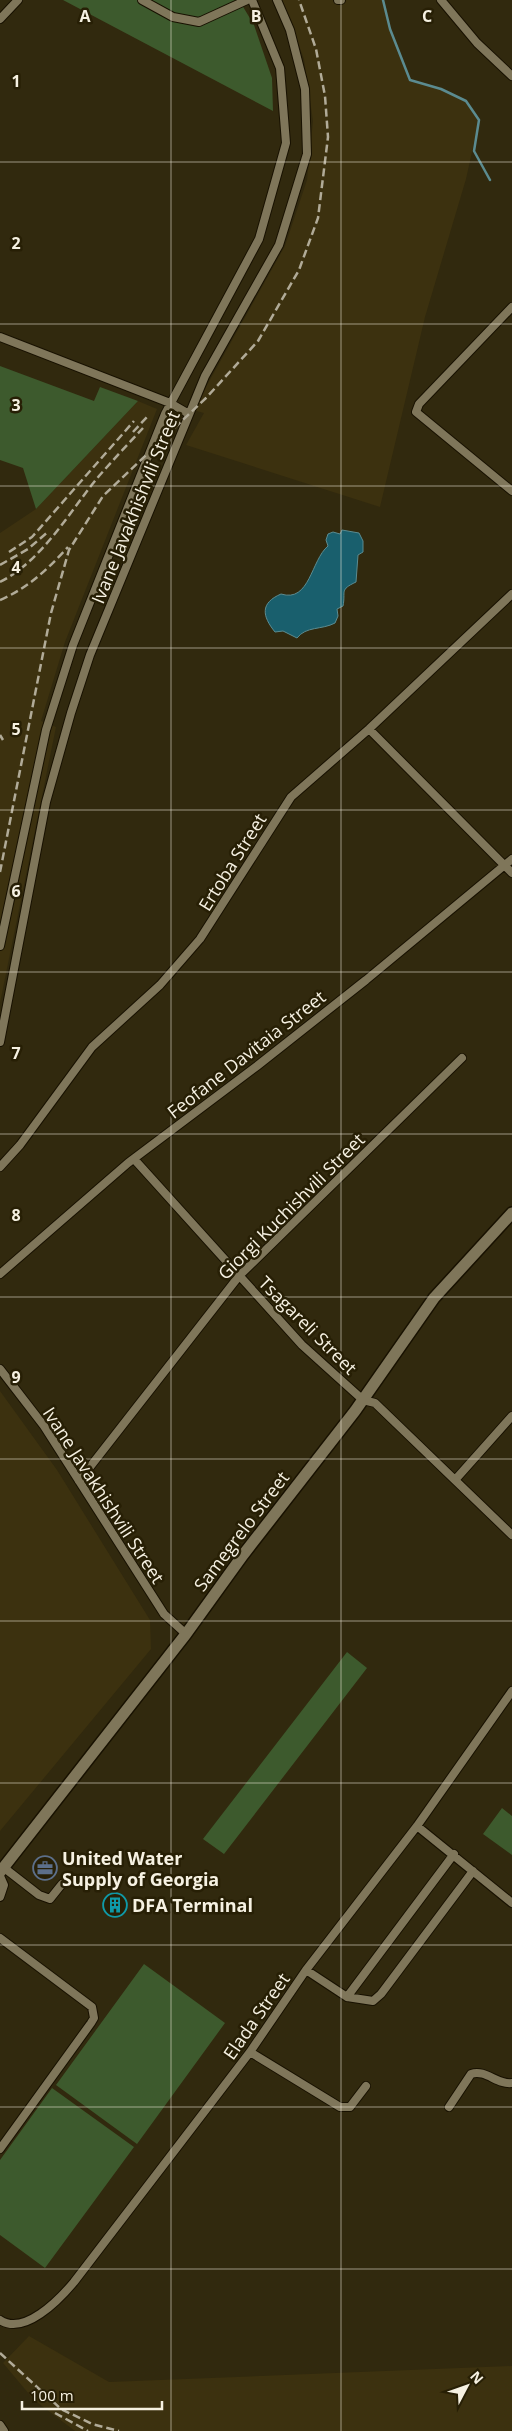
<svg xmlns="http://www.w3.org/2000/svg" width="512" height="2431" viewBox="0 0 512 2431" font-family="'Open Sans',sans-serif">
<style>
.built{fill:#3c310f}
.green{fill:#3d5a2d}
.water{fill:#195f6d;stroke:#5b8b90}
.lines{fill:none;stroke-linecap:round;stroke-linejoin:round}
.stream{stroke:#5b8b90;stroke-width:2.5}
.street-casing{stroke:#181100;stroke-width:10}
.secondary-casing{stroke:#181100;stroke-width:14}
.street{stroke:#7f765a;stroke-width:8}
.secondary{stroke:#7f765a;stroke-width:11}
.rail{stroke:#b1ab98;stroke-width:2.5;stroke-dasharray:8 4;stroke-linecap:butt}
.grid{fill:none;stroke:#f6f1e2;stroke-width:1;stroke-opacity:0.55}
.labels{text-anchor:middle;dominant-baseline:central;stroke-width:5;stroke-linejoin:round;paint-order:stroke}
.street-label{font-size:18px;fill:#f6f1e2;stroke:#271f05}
.poi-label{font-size:18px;font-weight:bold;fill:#f6f1e2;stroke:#271f05;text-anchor:start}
.grid-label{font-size:16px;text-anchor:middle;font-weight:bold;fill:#f6f1e2;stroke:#271f05;stroke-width:5;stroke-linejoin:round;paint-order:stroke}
</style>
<rect width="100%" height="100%" fill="#31290e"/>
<path class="built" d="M282,0H383L390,30L410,80L441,89L466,101L479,120L466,179L425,317L380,507L186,445L204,413L193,410L285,246L307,180L313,121L304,59Z
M138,401L157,409L65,642L41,721L56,727L0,1003V533L36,509Z
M0,1391L57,1470L150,1620L151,1649L0,1831Z
M29,2336L109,2382L512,2366V2431H75L34,2400L3,2363Z"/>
<path class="green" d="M63,0H239L254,25L272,78L273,111Z
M0,366L94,401L100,387L138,401L36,509L23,468L0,460Z
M347,1652L367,1668L224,1854L203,1839Z
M502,1808L512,1816V1855L483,1834Z
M144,1964L225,2023L137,2144L56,2085Z
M52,2088L134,2147L45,2268L0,2235V2160Z"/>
<path class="water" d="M342,530L359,533L363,541V552L358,555L356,582C339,590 346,591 343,606L337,609L338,616L335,623C322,630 306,626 297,638L283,631L275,632C262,616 260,603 281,594C310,603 311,560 328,546L326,540L328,534L333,532L340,534Z"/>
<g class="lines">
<path class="stream" d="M383,0L390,29L410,80L441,89L466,101L479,120L474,151L490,180"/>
<g class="street-casing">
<path id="street" d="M142,0L173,17L199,22L247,0
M338,0H341
M441,0L477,43L512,76
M0,19L18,0
M512,307L419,404L416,412L512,491
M0,337L170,403L189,414
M369,729L512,873
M0,946L46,730L73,645L165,414L259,239L286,143L280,68L252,0
M0,1042L46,802L71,713L90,655L205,376L279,245L307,154L305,89L290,30L277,0
M134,1159L302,1345L363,1400L375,1403L512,1535
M0,1167L20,1145L92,1047L160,985L200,939L291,797L369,729L512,594
M0,1274L128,1163L257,1066L366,980L512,859
M0,1369L44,1426L164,1614L186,1634
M455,1480L512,1416
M79,1481L239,1276L462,1058
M417,1826L512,1903
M3,1867L39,1895L50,1899L62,1884
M0,1876L4,1885L0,1897
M0,1938L92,2007L94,2018L91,2023L0,2149
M306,1970L347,1997L373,2001L381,1994L473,1871
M347,1997L454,1854
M250,2052L340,2107H350L366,2086
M449,2107L471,2074C486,2069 497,2085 512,2083
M0,2320C24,2336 59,2300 74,2282L250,2052L306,1970L417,1826L512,1691
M0,2425L4,2431"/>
</g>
<g class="secondary-casing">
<path id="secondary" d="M0,1872L186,1634L243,1555L355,1411L434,1298L512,1213"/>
</g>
<use href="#street" class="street"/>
<use href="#secondary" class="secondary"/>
<path class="rail" d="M133,432L147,417
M9,552L32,537L134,421
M0,565L28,549L49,531
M0,582C43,560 69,512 99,476C113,460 128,444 143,428
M0,600C28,588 48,569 68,547
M0,735L3,740
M0,872L51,613L69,550L103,496L206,398L258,341L299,270L318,218L328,137L325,96L316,49L299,0
M0,2353L61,2409L92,2424L119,2431
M55,2413L88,2431"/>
</g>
<path class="grid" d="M171,0V2431M341,0V2431M0,162H512M0,324H512M0,486H512M0,648H512M0,810H512M0,972H512M0,1134H512M0,1297H512M0,1459H512M0,1621H512M0,1783H512M0,1945H512M0,2107H512M0,2269H512"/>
<defs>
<g id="office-ring" transform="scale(1.25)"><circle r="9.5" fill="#271f05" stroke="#5c6f8a" stroke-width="1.5"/><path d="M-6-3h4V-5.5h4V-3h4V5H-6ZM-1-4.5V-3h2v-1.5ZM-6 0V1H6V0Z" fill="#5c6f8a"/></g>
<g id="building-ring" transform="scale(1.25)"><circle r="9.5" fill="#271f05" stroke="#0f9aa8" stroke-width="1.5"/><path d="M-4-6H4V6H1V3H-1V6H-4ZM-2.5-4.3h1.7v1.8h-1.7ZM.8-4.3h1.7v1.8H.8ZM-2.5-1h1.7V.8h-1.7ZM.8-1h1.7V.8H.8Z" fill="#0f9aa8"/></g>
</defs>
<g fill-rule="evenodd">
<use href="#office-ring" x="45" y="1868"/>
<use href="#building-ring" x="115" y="1905"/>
</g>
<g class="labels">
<g class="street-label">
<text transform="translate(135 507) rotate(-68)">Ivane Javakhishvili Street</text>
<text transform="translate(232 862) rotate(-58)">Ertoba Street</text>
<text transform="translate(246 1054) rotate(-38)">Feofane Davitaia Street</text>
<text transform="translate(291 1206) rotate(-45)">Giorgi Kuchishvili Street</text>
<text transform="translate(308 1325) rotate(45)">Tsagareli Street</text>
<text transform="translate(104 1495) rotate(57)">Ivane Javakhishvili Street</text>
<text transform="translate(241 1531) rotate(-53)">Samegrelo Street</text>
<text transform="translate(256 2016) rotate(-55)">Elada Street</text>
</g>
<g class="poi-label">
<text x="62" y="1858">United Water<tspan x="62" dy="21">Supply of Georgia</tspan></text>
<text x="132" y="1905">DFA Terminal</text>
</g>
</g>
<g class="grid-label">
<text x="85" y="22">A</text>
<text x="256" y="22">B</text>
<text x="427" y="22">C</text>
<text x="16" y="87">1</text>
<text x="16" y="249">2</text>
<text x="16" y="411">3</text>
<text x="16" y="573">4</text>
<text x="16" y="735">5</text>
<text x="16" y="897">6</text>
<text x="16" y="1059">7</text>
<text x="16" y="1221">8</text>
<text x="16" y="1383">9</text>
</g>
<g transform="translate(467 2386) rotate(49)" stroke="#271f05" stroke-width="4" paint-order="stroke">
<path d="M0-4L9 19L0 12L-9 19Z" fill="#f6f1e2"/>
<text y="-8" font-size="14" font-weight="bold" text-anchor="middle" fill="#f6f1e2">N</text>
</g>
<path d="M22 2401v8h140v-8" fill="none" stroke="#f6f1e2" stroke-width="2.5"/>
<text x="30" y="2401" font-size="15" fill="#f6f1e2" stroke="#271f05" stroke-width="4" paint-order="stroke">100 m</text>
</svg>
